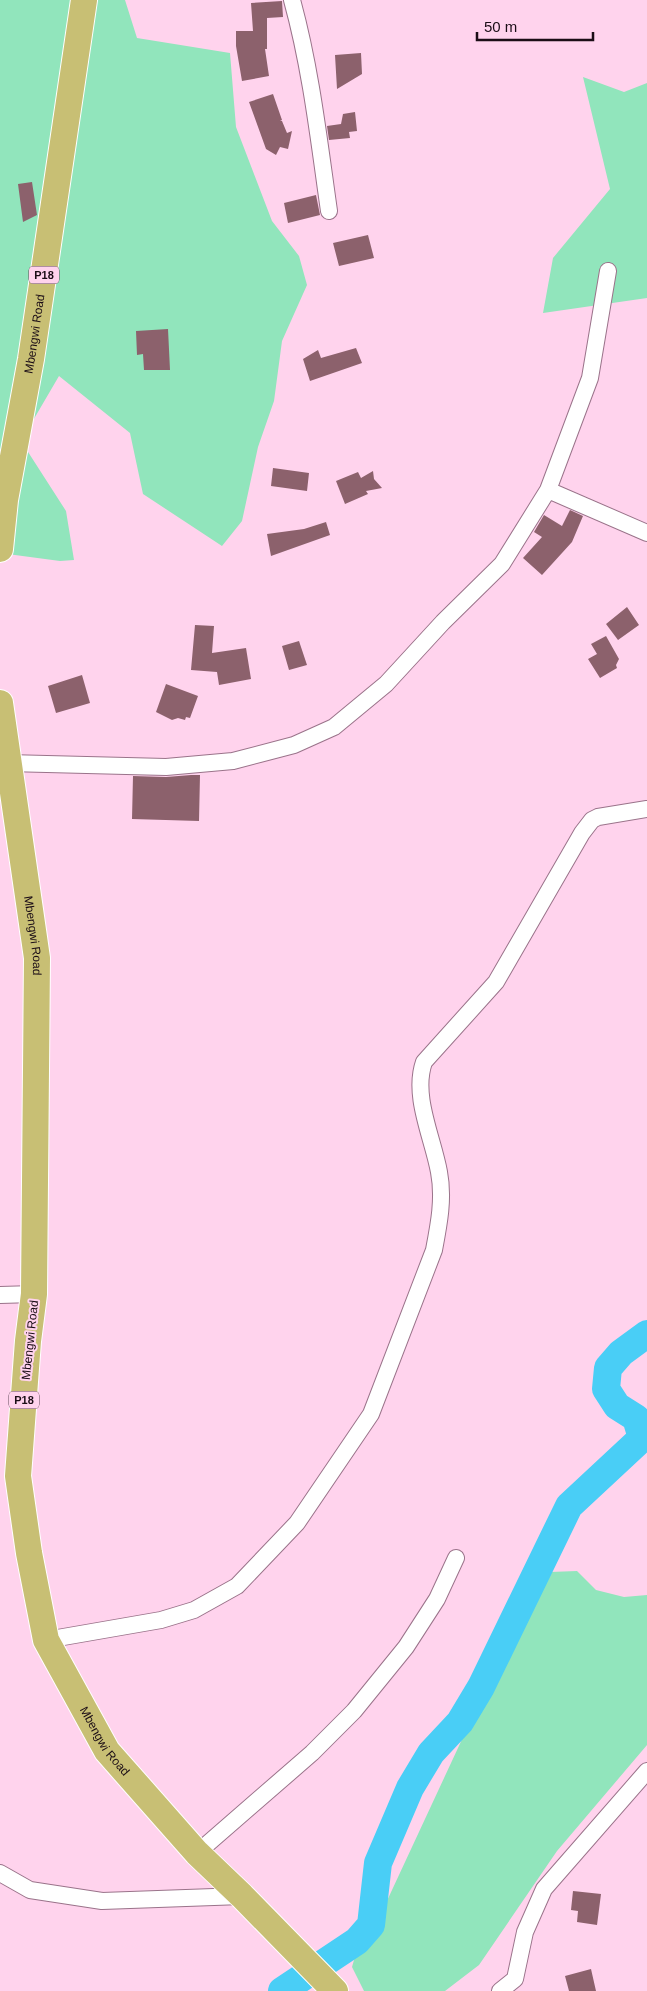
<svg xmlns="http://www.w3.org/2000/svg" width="647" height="1991" viewBox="0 0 647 1991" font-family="Helvetica,sans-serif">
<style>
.green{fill:#91e5bc}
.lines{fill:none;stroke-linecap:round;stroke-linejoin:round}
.river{stroke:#49cef6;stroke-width:28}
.building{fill:#8c616c}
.minor-casing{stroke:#9a738a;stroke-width:18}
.primary-casing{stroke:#fff;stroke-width:28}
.minor{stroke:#fff;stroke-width:16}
.primary{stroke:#c8bf74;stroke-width:26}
.labels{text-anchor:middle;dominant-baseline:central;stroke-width:4;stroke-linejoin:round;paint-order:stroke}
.shield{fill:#ffd3ed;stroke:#5f4856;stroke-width:1}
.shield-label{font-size:11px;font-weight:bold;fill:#1b0d16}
.street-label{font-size:12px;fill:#1b0d16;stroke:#ffd3ed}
</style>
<rect width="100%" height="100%" fill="#ffd3ed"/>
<path class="green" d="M0,0H125L137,38L230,53L236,127L272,221L299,256L307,285L282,341L274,401L258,447L242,521L222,546L143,494L130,433L59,376L21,441L66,511L74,560L60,561L0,553Z
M583,77L624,92L647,83V298L543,313L553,258L610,189Z
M577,1571L596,1590L624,1597L647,1595V1745L557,1851L479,1965L445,1991H364L352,1967L360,1939L379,1918L517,1621L550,1572Z"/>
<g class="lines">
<path class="river" d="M282,1991L357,1941L371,1925L378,1863L410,1788L431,1753L460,1722L481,1687L569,1506L642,1438L636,1418L617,1406L606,1389L608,1368L621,1353L647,1334"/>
</g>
<path class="building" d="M282,1L283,17L267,18V49H265L269,76L242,81L236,46V31H253L251,3Z
M361,53L362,74L337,89L335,55Z
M273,94L282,120L280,121H282L287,133L292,131L288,149L280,147L276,155L266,149L249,102Z
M355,112L357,131L349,132L350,138L329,140L327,126L341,124L343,114Z
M32,182L37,215L23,222L18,184Z
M316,195L320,215L288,223L284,203Z
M368,235L374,258L339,266L333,243Z
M168,329L170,370H144L143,354L137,355L136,331Z
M356,348L362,363L310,381L303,359L318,350L321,358Z
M273,468L309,473L307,491L271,486Z
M373,471L374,479L382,488L366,491L368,494L345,504L336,481L358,472L361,478Z
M570,510L583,516L572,542L542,575L523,558L542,537L534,532L544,515L562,526Z
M326,522L330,535L271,556L267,534L304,529Z
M627,607L639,625L618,640L606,624Z
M195,625L214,626L212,653L246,648L251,679L219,685L217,672L191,670Z
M606,636L619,659L616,665L617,668L600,678L588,659L597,654L591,644Z
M299,641L307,665L289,670L282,646Z
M82,675L90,703L56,713L48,686Z
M166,684L198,696L190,718L186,717L185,720L178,718L172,720L156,712Z
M191,775H200L199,821L132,819L133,776L166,777Z
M573,1891L601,1894L597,1925L577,1922L578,1911L571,1910Z
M591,1969L596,1991H569L565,1976Z"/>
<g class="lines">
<g class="minor-casing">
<path id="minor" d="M292,0C311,69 319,141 329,211
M548,490L647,533
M7,763L166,767L233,761L294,745L334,727L386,684L443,622L502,564L548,490L590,378L608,271
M0,1295L34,1294
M46,1640L161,1620L194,1610L237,1586L297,1523L371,1414L434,1250C439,1224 444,1198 439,1172C433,1138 412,1096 424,1062L496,982L582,833L592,820L598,817L647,809
M197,1853L312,1753L354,1711L406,1647L437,1599L456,1558
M0,1873L30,1890L102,1901L242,1896
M500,1991L515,1979L525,1932L544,1889L647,1771"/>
</g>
<g class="primary-casing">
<g id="primary">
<path id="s1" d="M0,549L5,500L31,359L84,0"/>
<path id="s2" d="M0,703L37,958L34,1294L28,1341L18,1476L29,1553L46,1640L107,1751L197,1853L242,1896L335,1991"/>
</g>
</g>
<use href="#minor" class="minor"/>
<use href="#primary" class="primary"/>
</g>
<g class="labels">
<g class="shield">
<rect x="29" y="266.5" width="30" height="17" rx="4"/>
<rect x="9" y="1391.5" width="30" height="17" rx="4"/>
</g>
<g class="shield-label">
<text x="44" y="275">P18</text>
<text x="24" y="1400">P18</text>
</g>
<g class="street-label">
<text stroke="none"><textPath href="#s1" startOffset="218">Mbengwi Road</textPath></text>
<text stroke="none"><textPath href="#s2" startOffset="235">Mbengwi Road</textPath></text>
<text transform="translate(30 1340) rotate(-84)">Mbengwi Road</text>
<text stroke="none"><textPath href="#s2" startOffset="1060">Mbengwi Road</textPath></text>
</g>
</g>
<path d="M477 32v8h116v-8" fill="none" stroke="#1b0d16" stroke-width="2.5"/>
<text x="484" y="32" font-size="15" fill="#1b0d16" stroke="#ffd3ed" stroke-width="4" paint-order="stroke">50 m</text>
</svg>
